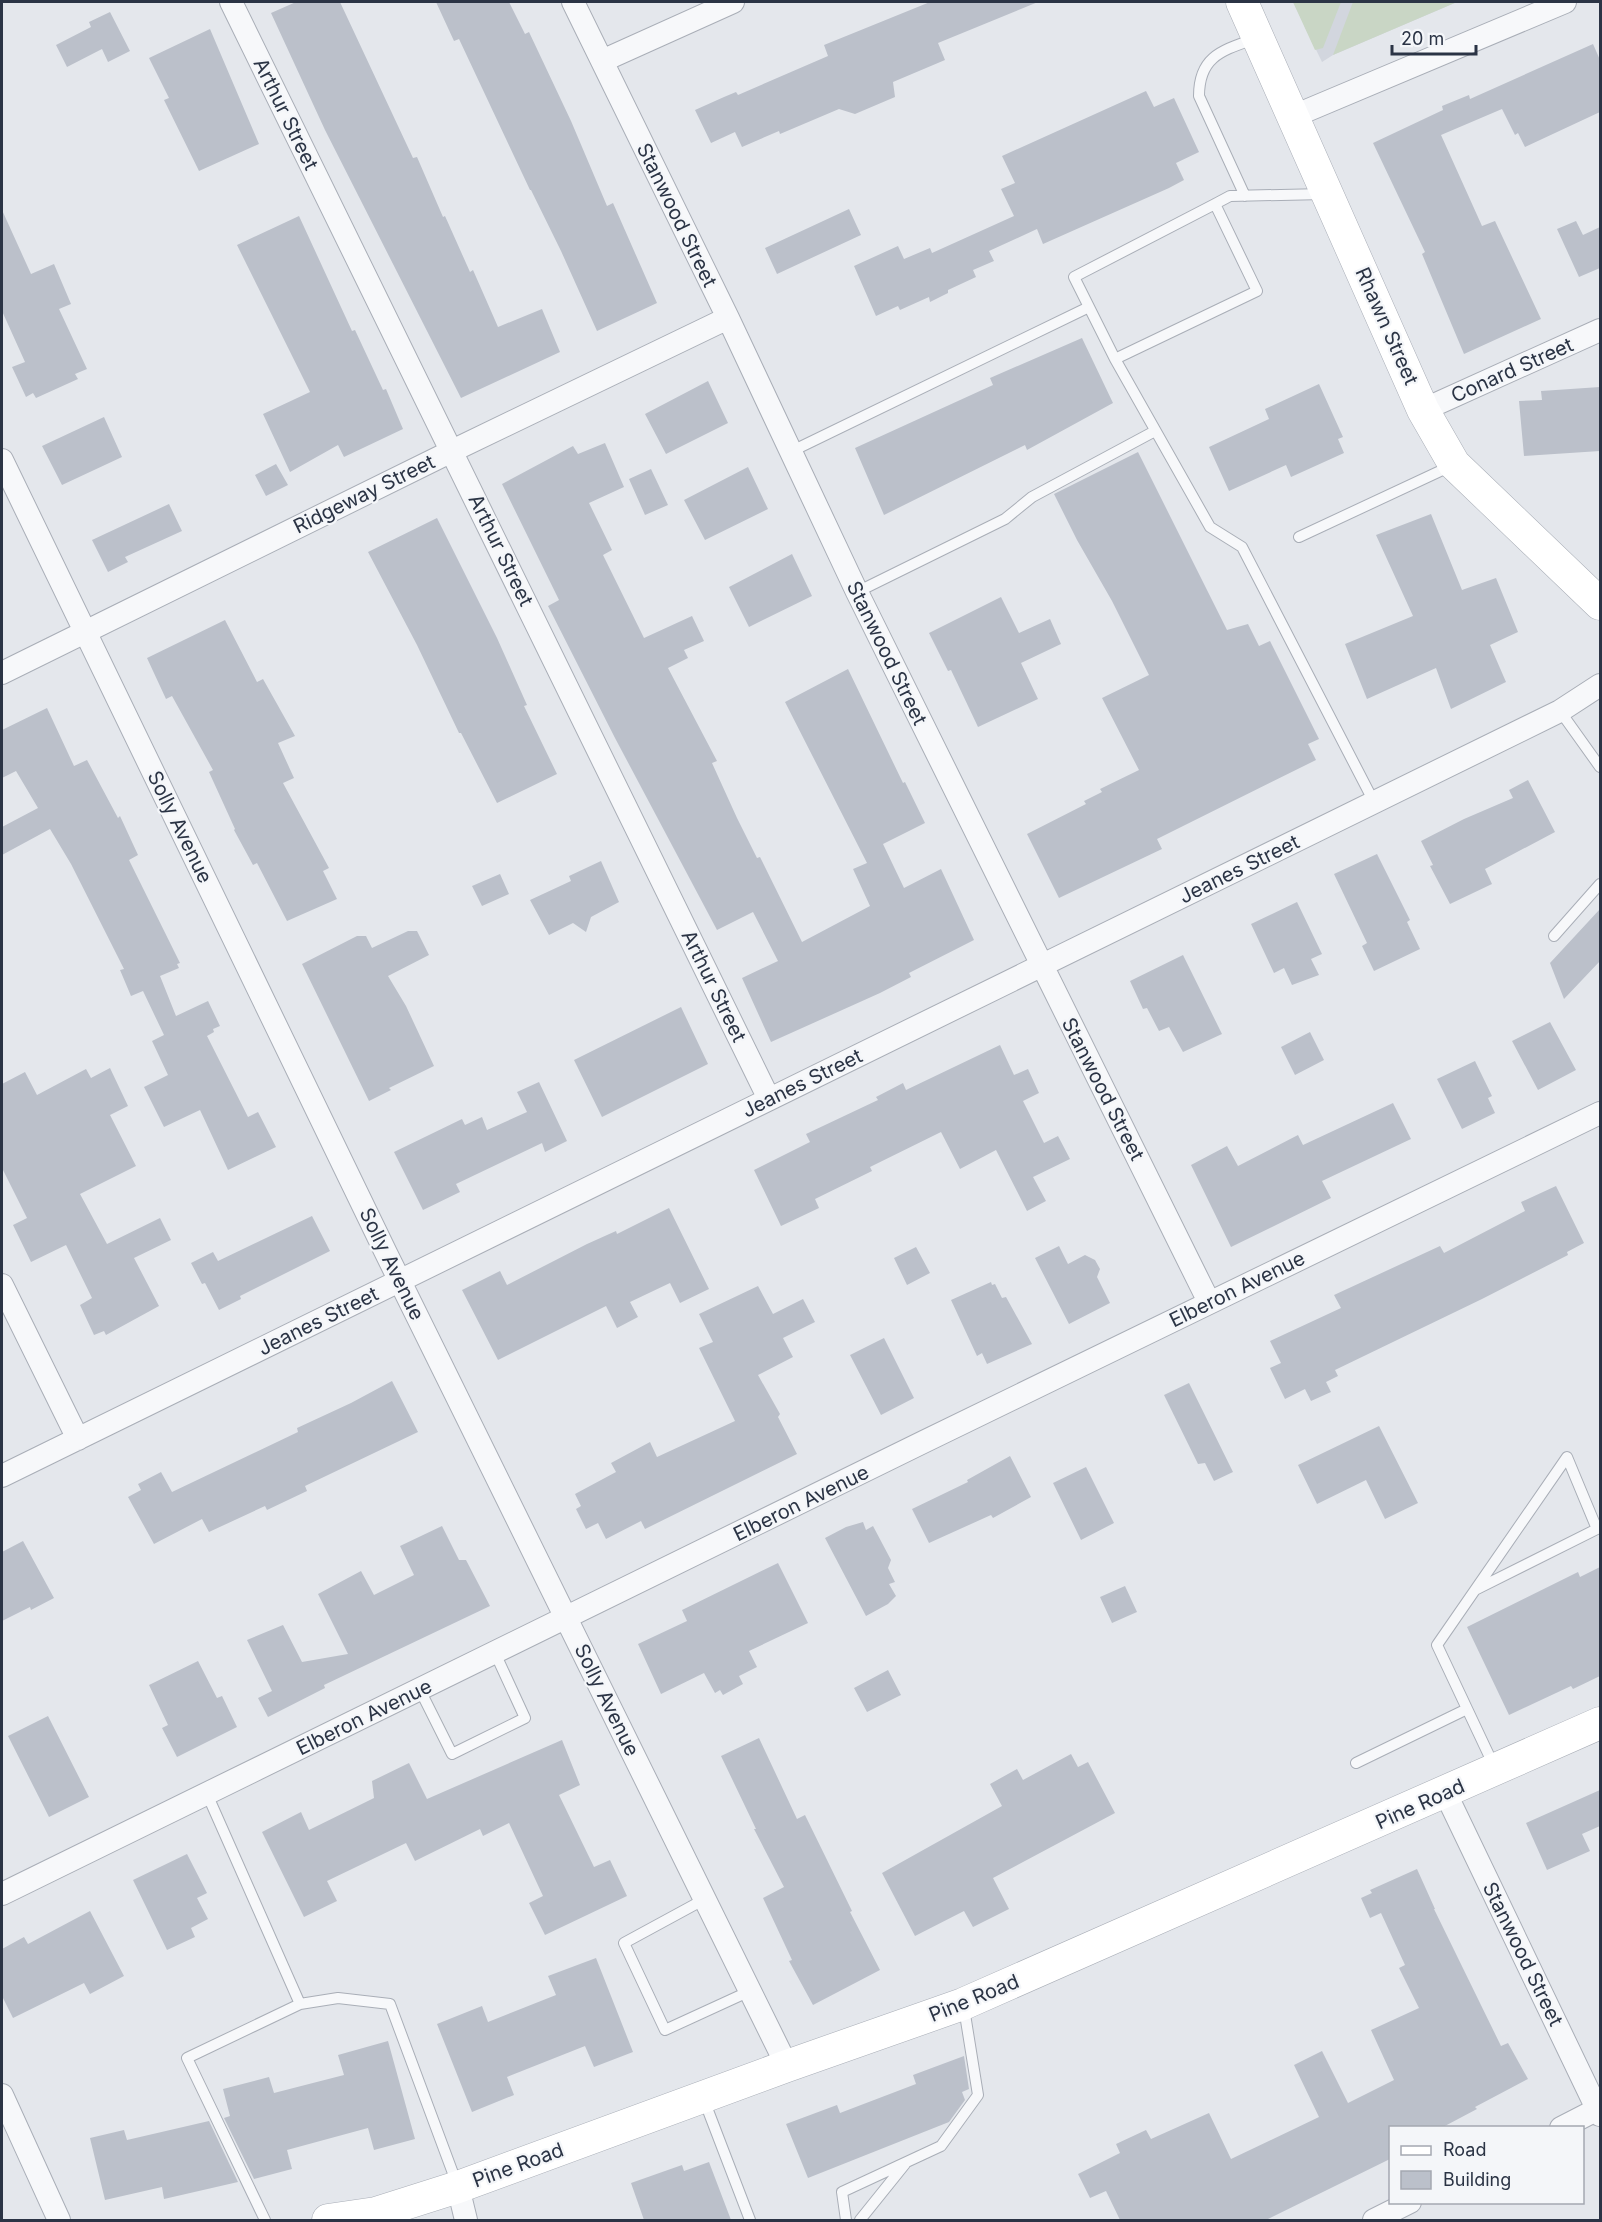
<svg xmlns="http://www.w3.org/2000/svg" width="1602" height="2222" viewBox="0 0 1602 2222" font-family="Inter,sans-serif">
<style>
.built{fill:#d2d6de}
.green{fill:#c9d6c5}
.building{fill:#bbc0ca}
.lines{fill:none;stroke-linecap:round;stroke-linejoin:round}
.lane-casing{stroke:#a9aeb7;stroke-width:12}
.street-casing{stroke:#a9aeb7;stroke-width:24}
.secondary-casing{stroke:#a9aeb7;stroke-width:33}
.lane{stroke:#f7f8fa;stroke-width:10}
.street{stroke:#f7f8fa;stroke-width:22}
.secondary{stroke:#fff;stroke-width:32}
.labels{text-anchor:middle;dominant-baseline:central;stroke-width:4.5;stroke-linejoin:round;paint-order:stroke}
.street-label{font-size:20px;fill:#2b3445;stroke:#f4f6f9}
</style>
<rect width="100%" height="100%" fill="#e4e7ec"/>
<path class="built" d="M1293,2H1457L1333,55L1322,62Z"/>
<path class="green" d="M1293,2H1341L1323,48L1315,50Z
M1353,2H1457L1333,55Z"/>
<path class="building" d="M296,2H340L413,158L417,157L443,217L445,216L470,272L473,270L498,327L542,309L560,352L461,398L325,130L271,13Z
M436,2H509L525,34L529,32L571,121L607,206L613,203L657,303L597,331L561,251L531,190H530L459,39L454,41Z
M930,2H1038L938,43L945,60L893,82L895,97L855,114L839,109L780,134L779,131L742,147L735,132L711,143L695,110L724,97L736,92L738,95L828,56L824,45Z
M110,12L130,51L108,62L102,49L67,67L56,45L91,27L89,22Z
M210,29L259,144L199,171L164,100L169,98L149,58Z
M1593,44L1600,60V112L1525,147L1518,133L1515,135L1502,109L1441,135L1482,226L1495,221L1541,319L1464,354L1422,254L1425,252L1373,143L1443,110L1442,106L1469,95L1470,99Z
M1146,91L1154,107L1174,98L1199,152L1176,163L1184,180L1169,188L1043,244L1037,229L989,251L994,261L973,270L976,277L948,290V293L930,302L929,297L900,310L898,306L876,316L854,266L898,246L904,259L930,248L932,253L1014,216L1001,189L1015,183L1002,156Z
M849,209L861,235L777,274L765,248Z
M2,210L31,274L54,264L71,304L59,309L87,369L75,374L78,379L36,398L33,393L26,397L12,367L25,362L2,311Z
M299,216L352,331L355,330L383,390L386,389L403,429L344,457L338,445L290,472L263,414L310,392L237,245Z
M1576,221L1583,235L1600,227V268L1579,277L1557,229Z
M1082,338L1113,403L1027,450L1025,445L884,515L855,448L993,385L990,378Z
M708,381L728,423L666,454L645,414Z
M1319,384L1343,437L1338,439L1344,453L1291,477L1286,465L1229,491L1209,447L1269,419L1265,409Z
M1600,387V451L1524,456L1519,401L1542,400L1541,391Z
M104,417L122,457L62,485L42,446Z
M605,443L624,487L589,503L612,550L603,555L644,638L692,616L704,641L684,650L688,658L668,668L717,761L712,763L737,818L757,858L760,857L802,942L870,906L853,869L867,863L785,702L848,669L903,783L905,782L925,823L883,844L904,888L941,869L974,940L909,973L911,977L880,993L771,1042L742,978L778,961L753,912L717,930L615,738L548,606L559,600L502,484L573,446L578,454Z
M1138,452L1227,630L1248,624L1259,646L1270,641L1319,739L1308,744L1316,760L1157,839L1162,849L1059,898L1027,834L1086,804L1084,801L1102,792L1100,789L1139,770L1102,698L1149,675L1112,601L1077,540L1054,494Z
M276,464L288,485L266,496L255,475Z
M748,467L768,509L705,540L684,500Z
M651,469L668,505L645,515L629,479Z
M169,504L182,531L125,557L128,562L108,572L92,540Z
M1431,514L1462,590L1496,578L1518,632L1490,645L1506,682L1451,709L1436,668L1367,699L1345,644L1413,616L1376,535Z
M437,518L497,638L527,705L524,706L557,774L497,803L461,733H459L417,645L368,552Z
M792,554L812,596L749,627L729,587Z
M1001,597L1019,633L1050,619L1061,644L1021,663L1038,699L978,727L951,670L948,671L929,633Z
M225,620L257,682L263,679L295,736L278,743L294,778L283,783L329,868L323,871L337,899L287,921L257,863L253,865L234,830L235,829L209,772L213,770L172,696L166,699L147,658Z
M47,708L74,766L87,760L118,818L120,816L138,855L129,860L180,963L177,964L179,968L160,976L176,1016L208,1001L220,1026L213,1029L214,1032L207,1036L248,1117L258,1112L276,1147L228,1170L200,1110L164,1127L144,1087L168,1075L152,1041L164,1035L143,991L131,996L120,970L124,969L71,864L50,829L2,855V827L38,808L16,771L2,778V730Z
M1528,780L1555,832L1485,869L1492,884L1450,904L1430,866L1433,865L1421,841L1464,819L1513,798L1509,790Z
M1377,854L1410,920L1407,922L1420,949L1374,971L1362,946L1367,943L1334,874Z
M601,861L619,902L591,917L586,932L573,923L549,935L530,900L571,881L569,876Z
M500,874L509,894L482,906L472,886Z
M1297,902L1322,954L1311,959L1319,975L1292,985L1284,968L1274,973L1251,924Z
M1600,909V961L1564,999L1550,963Z
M408,931H417L429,955L388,976L406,1006L434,1066L389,1088L391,1090L369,1101L302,964L357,936H366L372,948Z
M1183,955L1222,1034L1183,1052L1169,1027L1159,1031L1147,1008L1143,1009L1130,981Z
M681,1007L708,1064L602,1117L574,1060Z
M1550,1022L1576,1070L1538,1090L1512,1041Z
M1310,1032L1324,1060L1295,1075L1281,1047Z
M1000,1045L1014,1075L1028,1069L1039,1093L1023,1101L1044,1143L1058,1136L1070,1159L1033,1177L1046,1201L1027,1211L996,1150L960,1169L941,1132L870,1167L872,1171L815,1199L819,1208L781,1226L754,1170L810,1142L806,1134L878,1100L876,1097L903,1083L906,1090Z
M1475,1061L1492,1096L1488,1098L1495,1113L1462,1129L1437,1079Z
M110,1068L128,1106L110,1115L136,1166L80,1194L107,1244L160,1218L171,1240L134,1258L159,1306L106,1335L104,1331L94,1335L80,1305L92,1298L66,1245L31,1262L13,1225L27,1218L2,1168V1084L25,1072L37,1095L86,1069L91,1078Z
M539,1082L567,1141L545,1152L542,1143L456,1184L460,1192L423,1210L394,1152L462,1119L465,1125L482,1117L487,1130L527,1112L517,1092Z
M1393,1103L1411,1139L1322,1181L1331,1198L1231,1247L1191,1165L1227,1146L1238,1166L1298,1135L1303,1145Z
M1556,1186L1584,1243L1567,1252L1568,1255L1482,1299L1335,1370L1338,1376L1326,1382L1331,1392L1311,1401L1305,1389L1285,1399L1270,1368L1281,1363L1270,1341L1341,1308L1334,1295L1440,1246L1444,1253L1525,1211L1521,1202Z
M669,1208L709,1289L680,1303L670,1283L630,1302L638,1317L617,1328L606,1306L498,1360L462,1290L500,1271L507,1285L587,1244L616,1231L617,1234Z
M312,1216L330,1251L240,1296L241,1299L219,1310L205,1283L202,1284L191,1263L213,1252L218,1261Z
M1059,1246L1068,1264L1085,1255L1095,1260L1100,1269L1097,1277L1110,1303L1069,1324L1035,1258Z
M916,1247L930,1273L907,1285L894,1258Z
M991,1282L992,1285L995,1284L1002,1298L1006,1297L1032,1344L987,1364L982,1353L977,1356L951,1300Z
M758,1286L773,1314L803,1299L815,1322L783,1338L793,1357L758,1375L780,1414L778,1417L797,1454L645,1529L641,1521L606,1539L598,1523L586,1529L576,1509L581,1506L575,1494L616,1472L611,1463L650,1442L657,1457L735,1421L699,1348L713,1342L699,1314Z
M884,1338L914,1398L881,1415L850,1355Z
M392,1381L418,1432L305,1486L307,1491L267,1510L265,1506L209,1532L202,1519L154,1544L128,1497L141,1490L138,1484L161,1472L172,1492L298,1432L297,1428L351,1403Z
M1189,1383L1233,1472L1214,1481L1205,1463L1198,1464L1164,1395Z
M1379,1426L1418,1503L1385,1519L1366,1480L1317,1504L1298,1465Z
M1010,1456L1031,1497L993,1518L991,1515L929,1543L912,1509L968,1482L967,1480Z
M1086,1467L1114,1523L1081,1540L1053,1483Z
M863,1522L866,1530L873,1526L891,1560L888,1568L895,1582L889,1584L896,1596L888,1604L866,1616L825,1538L846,1527Z
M442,1526L459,1560H466L490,1606L324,1685L325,1688L268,1717L258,1698L272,1691L247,1640L283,1625L302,1662L348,1654L318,1594L361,1571L374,1595L414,1575L400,1546Z
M23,1541L54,1598L31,1610L30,1607L2,1621V1552Z
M778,1563L808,1623L749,1651L757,1667L739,1676L743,1684L723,1695L720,1690L715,1693L704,1673L661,1694L638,1644L687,1621L682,1610Z
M1600,1567V1676L1573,1689L1571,1686L1509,1715L1467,1627L1578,1572L1580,1577Z
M1125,1586L1137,1612L1112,1623L1100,1597Z
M198,1661L217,1698L222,1696L237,1727L177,1757L162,1728L168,1725L149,1685Z
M888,1670L901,1695L867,1712L854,1688Z
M48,1716L89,1797L49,1817L8,1736Z
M759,1738L797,1819L805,1815L852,1911L850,1912L880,1970L813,2005L789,1961L792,1960L763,1898L784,1887L754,1829H756L721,1756Z
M562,1740L580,1785L559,1795L594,1867L610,1860L627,1896L545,1935L529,1903L543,1896L509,1823L483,1836L480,1829L415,1861L406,1843L327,1881L337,1901L304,1917L262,1832L301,1812L309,1830L374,1798L372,1781L409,1763L427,1799Z
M1071,1754L1078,1767L1088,1762L1115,1813L993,1878L1009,1909L973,1927L964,1911L915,1936L882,1873L1002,1806L990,1784L1017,1769L1023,1780Z
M1600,1790V1826L1582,1834L1590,1851L1547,1870L1526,1823Z
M187,1854L207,1893L197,1898L208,1919L191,1928L195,1937L167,1950L133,1880Z
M1417,1869L1435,1909H1434L1501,2046L1508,2043L1528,2079L1475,2107L1477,2109L1443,2127H1390V2159L1266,2220H1120L1106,2191L1090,2198L1078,2174L1120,2153L1116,2144L1146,2130L1151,2139L1209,2113L1231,2159L1319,2117L1294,2065L1322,2051L1348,2103L1394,2080L1371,2030L1419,2008L1399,1968L1405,1965L1381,1913L1370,1918L1361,1898L1372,1893L1370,1890Z
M90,1911L124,1976L90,1994L84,1983L13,2018L2,1996V1949L24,1937L28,1944Z
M596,1958L633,2052L594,2067L585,2046L507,2077L514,2095L472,2112L437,2024L482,2006L488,2022L556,1995L548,1976Z
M388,2041L415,2139L374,2150L368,2128L287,2150L292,2169L254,2179L224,2118L230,2116L223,2089L269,2077L274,2093L344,2075L338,2055Z
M964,2056L969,2089L962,2092L965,2100L949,2122L808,2178L786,2124L837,2105L840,2113L916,2084L913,2075Z
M209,2121L238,2182L164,2199L162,2187L105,2200L90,2138L124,2130L127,2140Z
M709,2162L731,2220H644L631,2183L682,2165L684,2171Z"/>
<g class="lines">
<g class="lane-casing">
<path id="lane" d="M1245,196L1199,96C1199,55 1224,50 1257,38
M1215,204L1257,291L1115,359L1074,277L1215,204L1230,196L1324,194
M1115,359L1210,527L1242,547L1374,802
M790,452L1089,307
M1299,537L1451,466
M857,592L1005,519L1032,497L1155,431
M1560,711L1600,767
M1554,936L1600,884
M1475,1590L1597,1529L1567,1457L1437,1645L1494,1766
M420,1690L452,1754L525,1718L495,1653
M1356,1763L1467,1709
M207,1794L300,2004
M705,1899L624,1943L665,2030L750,1991
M704,2100L750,2220
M265,2220L187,2058L300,2004L338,1998L390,2004L457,2184
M846,2220L842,2192L941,2146L978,2095L964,2008
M860,2220L905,2164"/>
</g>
<g class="street-casing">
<path id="street" d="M231,2L769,1099
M573,2L728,318L857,592L1209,1302
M602,61L733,2
M1294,116L1565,2
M1423,410L1600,330
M2,460L386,1253L787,2066
M2,673L452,451L728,318
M2,1285L78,1439
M2,1476L1560,711L1600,685
M1445,1792L1600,2115
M2,1894C534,1634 1066,1370 1600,1113
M2,2095L59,2220
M1561,2128L1598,2109
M458,2187L466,2220
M1374,2220L1410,2202"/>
</g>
<g class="secondary-casing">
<path id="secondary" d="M1242,2L1423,410L1454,464L1600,604
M328,2220L376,2213L458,2187L787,2066L963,2004L1600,1723"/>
</g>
<use href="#lane" class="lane"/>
<use href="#street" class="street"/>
<use href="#secondary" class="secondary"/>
</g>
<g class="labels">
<g class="street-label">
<text transform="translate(286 114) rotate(64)">Arthur Street</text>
<text transform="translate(677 215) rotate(64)">Stanwood Street</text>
<text transform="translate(1387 326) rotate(66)">Rhawn Street</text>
<text transform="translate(1512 370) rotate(-24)">Conard Street</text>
<text transform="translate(364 494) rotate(-26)">Ridgeway Street</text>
<text transform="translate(501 550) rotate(64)">Arthur Street</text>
<text transform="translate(887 653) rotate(64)">Stanwood Street</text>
<text transform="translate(180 827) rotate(64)">Solly Avenue</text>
<text transform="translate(1239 869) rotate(-26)">Jeanes Street</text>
<text transform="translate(714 986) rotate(64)">Arthur Street</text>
<text transform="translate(802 1083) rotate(-26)">Jeanes Street</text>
<text transform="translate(1103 1089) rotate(63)">Stanwood Street</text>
<text transform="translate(392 1264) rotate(64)">Solly Avenue</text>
<text transform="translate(1237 1289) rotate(-26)">Elberon Avenue</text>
<text transform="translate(318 1321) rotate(-26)">Jeanes Street</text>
<text transform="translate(801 1503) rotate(-26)">Elberon Avenue</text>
<text transform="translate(607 1700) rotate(64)">Solly Avenue</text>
<text transform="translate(364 1717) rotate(-26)">Elberon Avenue</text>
<text transform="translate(1420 1804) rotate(-24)">Pine Road</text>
<text transform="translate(1523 1954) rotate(64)">Stanwood Street</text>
<text transform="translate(974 1998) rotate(-22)">Pine Road</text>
<text transform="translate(518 2165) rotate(-20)">Pine Road</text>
</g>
</g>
<rect width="1602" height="2222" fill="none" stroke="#2b3445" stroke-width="6"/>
<rect x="1389" y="2126" width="195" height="78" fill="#f4f6f9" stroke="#a4a8b1" stroke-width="1.5"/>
<rect x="1401" y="2146" width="30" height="9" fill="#ffffff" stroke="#a4a8b1" stroke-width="1.5"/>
<text x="1443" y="2156" font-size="18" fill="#2b3445">Road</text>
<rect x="1401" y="2171" width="30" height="18" fill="#bbc0ca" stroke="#a4a8b1" stroke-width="1.5"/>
<text x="1443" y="2186" font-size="18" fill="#2b3445">Building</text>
<path d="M1392 45v9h84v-9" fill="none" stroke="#2b3445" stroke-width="3"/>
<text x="1401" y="45" font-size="18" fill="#2b3445" stroke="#f4f6f9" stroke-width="4.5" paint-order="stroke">20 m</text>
</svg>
